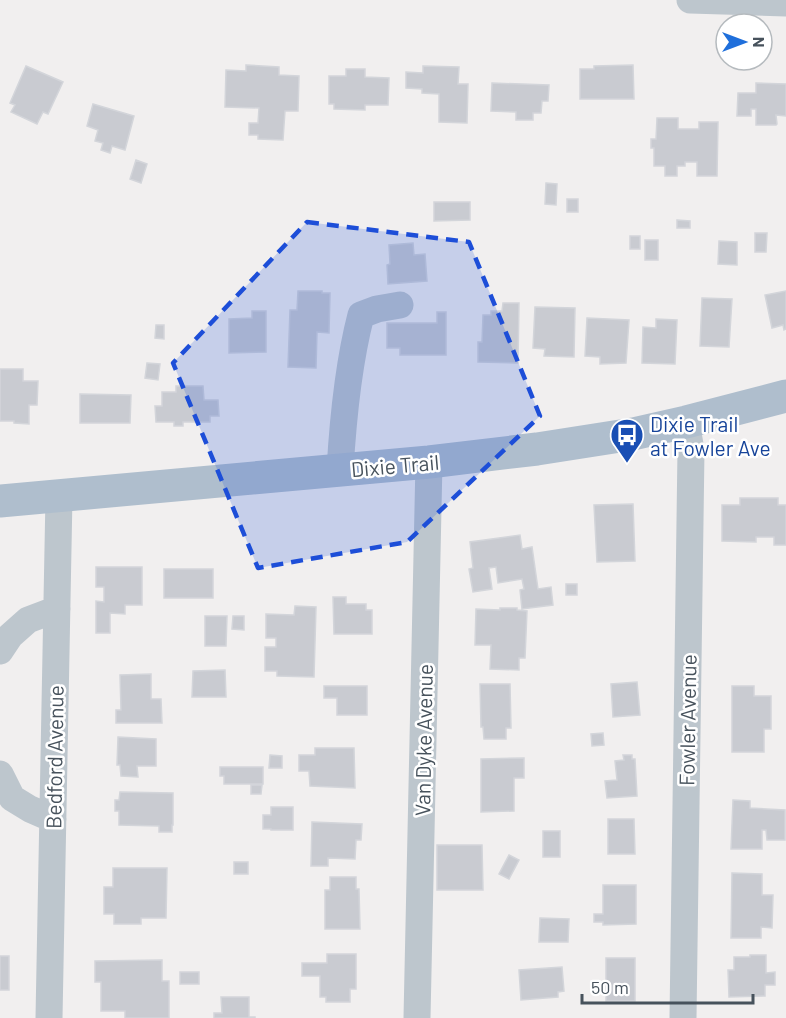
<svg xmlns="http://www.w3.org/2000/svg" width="786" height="1018" viewBox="0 0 786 1018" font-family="Barlow,sans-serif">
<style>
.building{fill:#c9cbd1;stroke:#d3d5da;stroke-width:1.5}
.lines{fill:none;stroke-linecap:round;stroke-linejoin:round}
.minor{stroke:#bdc6cd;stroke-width:27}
.major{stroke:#afbecd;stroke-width:33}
.marked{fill:#1d4ed8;fill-opacity:0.2;stroke:#1d4ed8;stroke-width:4.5;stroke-dasharray:12 8;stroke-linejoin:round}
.labels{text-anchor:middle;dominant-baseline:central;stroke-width:5;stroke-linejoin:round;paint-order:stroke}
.transit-label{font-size:21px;fill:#164399;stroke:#fff;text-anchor:start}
.street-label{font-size:21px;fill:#47525c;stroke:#fff}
</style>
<rect width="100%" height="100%" fill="#f1efef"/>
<path class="building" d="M246,65L279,67V75L299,76L298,111H285L283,140L258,139V135H249V123H258L259,108L225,107L226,70L246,71Z
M633,65L634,99H580V69H594V66Z
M26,66L63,82L48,114L43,112L37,124L11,112L15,105L10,103Z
M423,66L459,67L458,84H468L467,123L439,122V94L422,93V89L406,88V72L423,73Z
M346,69H365V77L389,78L388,105H365V110L334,109V104H329V76H346Z
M492,83L549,85L548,101H542L541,113H533V120H516V112L491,111Z
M756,83L786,84V116L776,115L777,124L776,125H756V109H751V116H737L738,93H756Z
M93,104L134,116L125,150L112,146L110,153L101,150L103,143L95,141L98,130L87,126Z
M657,118H678V129H699V122H718L717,176H697V162H685V166H677V176H665V166H654V148H651V139H656Z
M136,160L147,164L141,183L130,179Z
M546,183L557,184L556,205L545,204Z
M567,199H578V212H567Z
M434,202H470V220L434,221Z
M677,220L690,221V228H677Z
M755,233H767L766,252H755Z
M630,236H640V249H630Z
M645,240H658V260H645Z
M719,241L737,242V265L718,264Z
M413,243L414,255L425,254L427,281L388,284L387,265L390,264L389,245Z
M298,291H322V293H330L329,333L317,332L316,368L288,367L290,310H297Z
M786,291V329L784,330L783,325L772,328L765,295Z
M702,298L732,299L729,347L700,346Z
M503,303H519L518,363L478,362V342H482L483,315H491V311H502Z
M535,307L575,308L574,357L544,356L545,349L533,348Z
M252,311H266V352L229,353V319L252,318Z
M437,312H446V355H400V348H387V323H437Z
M587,318L629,320L626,363L600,364V357L585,356Z
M656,319L677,320L675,364L642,363L643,327L656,328Z
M156,325H164V339L155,338Z
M147,363L160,364L158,380L145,378Z
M0,369H23V381H38L37,405H29V424L14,423V421H0Z
M176,386H203L204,400H218L219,416H210V422H183V426H174V422H156L155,406H162V392H176Z
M80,394L131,395L130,423H80Z
M740,498H778V505H786V545H774V537H756V542L722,541V505H740Z
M633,504L635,561L597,562L594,505Z
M520,535L522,549L532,547L538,589L551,587L553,605L522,609L520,590L524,589L522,579L498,583L496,567L489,568L492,589L473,592L469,569L473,568L470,542Z
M96,567H142V605H125V614L110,613V633H96V601L104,602V587H96Z
M164,569H213V598H164Z
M566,584H577V595H566Z
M333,597H346V604H366V610H372V634H334Z
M295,606L316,607L314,677L277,676V671H265V647H276V638H266V614L294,615Z
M500,608H517V610L527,611L525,658H519V670L490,669L491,645H475L476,609L500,610Z
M205,616H227L226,646H205Z
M233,616H244V630L232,629Z
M225,670L226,697H192L193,671Z
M151,674V699H161L162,723H116V710H121L120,675Z
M637,682L640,715L613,717L611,684Z
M480,684H510L511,728H506V739H484L483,727H481Z
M324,686H367V715H337V698H324Z
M732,686H754V696H771V729H764V752H732Z
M603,733L604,745L592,746L591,734Z
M118,737L156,739V766H137L138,777L121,776L120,765H117Z
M315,748H354L355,788L310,786L309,771H299V755H315Z
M270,755L282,756V768H269Z
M623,755H632V759H635L637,796L607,798L605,781L617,780L615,761L624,760Z
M524,758V778H514V811L481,812V759Z
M220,767H263V784H224V776H220Z
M251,785H262L261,794H251Z
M120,792L173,793V825H172V832H159V826L119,825V811H115V800H119Z
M733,800L750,801V808L785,810V840H767L766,830H762V849H731Z
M271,807H293V830H271V829H263V815H271Z
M608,819H634L635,854H608Z
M312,822L362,824L361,840H356L355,859L328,858V866H311Z
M543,831H560V857H543Z
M437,845H482L483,890H437Z
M509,855L519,860L509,879L499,874Z
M234,862H248V874H234Z
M113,868H167L166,918H141V924H114V914H104V887H113Z
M732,873L762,874V895H773L772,928L761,927V938H731Z
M330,877H356V889H359L360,929H325V890H330Z
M603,885H636V924L603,925V922H594V914H603Z
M540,918L569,919L568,942H539Z
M327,954H356V989H350V1002H326V997H320V976H302V963H327Z
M750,955H766V973L775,972V985H765V996L729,997L728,970H734V957H750Z
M0,956H9V990H0Z
M606,958H635V1001H606Z
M162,960V981H169V1018H125V1011H101V982H95V961Z
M562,967L564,991L558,992V997L521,1000L519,970Z
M180,972H199V984H180Z
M221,997H249V1017H255V1018H214V1013H222Z"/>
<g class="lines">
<path class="minor" d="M690,0L786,3
M340,470C343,418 348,365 361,315L377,309L400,305
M0,651L10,636L28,620L57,609
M0,774L12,798L30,809L53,819
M49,1018L59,496
M417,1018L429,462
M683,1018L691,450L686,422"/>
<path class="major" d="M0,501L429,462L537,449L633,434L686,422L786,396"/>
</g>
<path class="marked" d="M307,222L469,242L540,416L407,542L258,568L173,363Z"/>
<defs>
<g id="bus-pin" transform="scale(1.725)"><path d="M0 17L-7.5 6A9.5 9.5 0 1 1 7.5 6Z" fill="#1a4fb4" stroke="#fff"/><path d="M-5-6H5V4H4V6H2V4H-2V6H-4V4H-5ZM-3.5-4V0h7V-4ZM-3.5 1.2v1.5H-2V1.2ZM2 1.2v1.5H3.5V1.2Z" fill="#fff"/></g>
</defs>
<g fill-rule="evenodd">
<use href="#bus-pin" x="627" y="435"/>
</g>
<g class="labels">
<g class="transit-label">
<text x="650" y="423">Dixie Trail<tspan x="650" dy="24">at Fowler Ave</tspan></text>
</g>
<g class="street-label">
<text transform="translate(395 465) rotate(-5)">Dixie Trail</text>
<text transform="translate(687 720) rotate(-89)">Fowler Avenue</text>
<text transform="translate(423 740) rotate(-89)">Van Dyke Avenue</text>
<text transform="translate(54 757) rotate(-89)">Bedford Avenue</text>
</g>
</g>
<g transform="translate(744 42) rotate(90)"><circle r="28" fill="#ffffff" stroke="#b5babe" stroke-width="1.5"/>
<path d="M0-4.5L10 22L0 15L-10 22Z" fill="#1f6fdb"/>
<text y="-9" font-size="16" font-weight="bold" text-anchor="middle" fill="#47525c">N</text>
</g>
<path d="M582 994v9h171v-9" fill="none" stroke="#47525c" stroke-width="3"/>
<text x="591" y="994" font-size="18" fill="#47525c" stroke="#ffffff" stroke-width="4.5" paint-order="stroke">50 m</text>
</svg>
